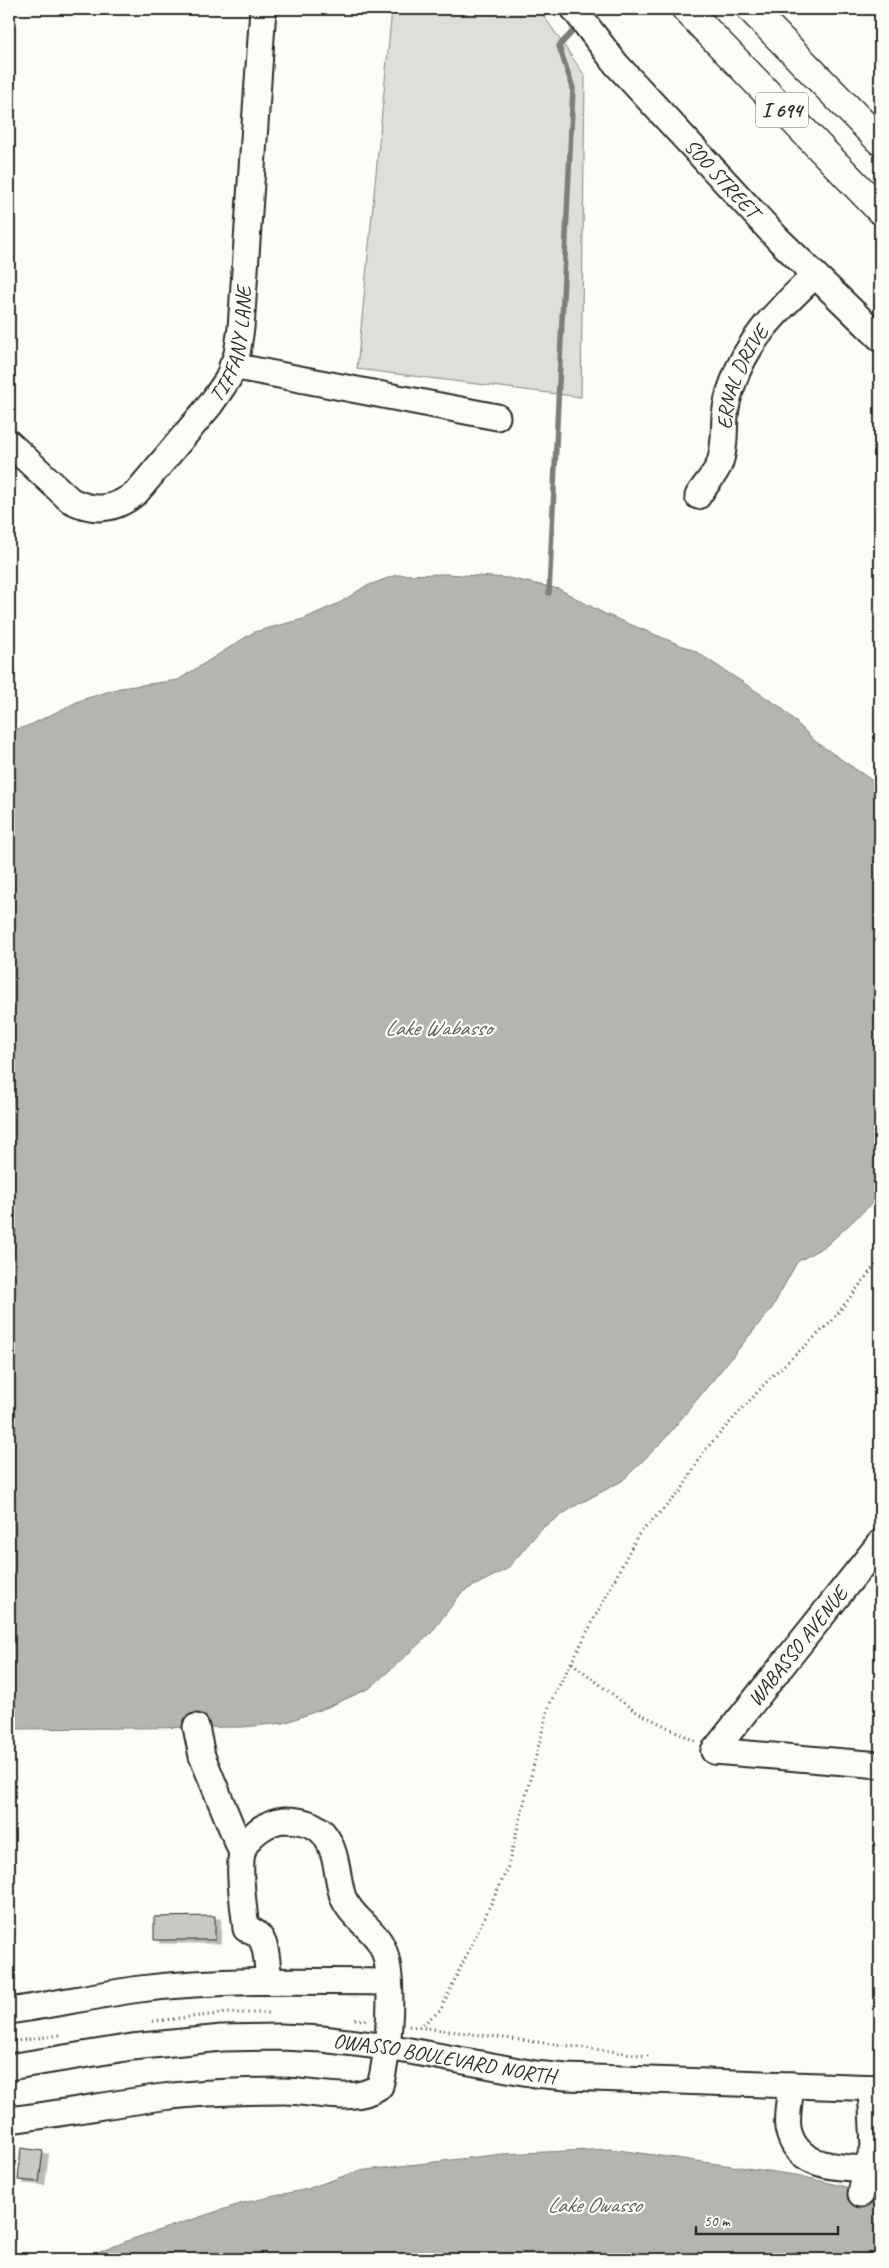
<svg xmlns="http://www.w3.org/2000/svg" width="889" height="2268" viewBox="0 0 889 2268" font-family="Caveat,sans-serif">
<style>
.green{fill:#dfdeda;stroke:#858482}
.water{fill:#b5b4b1;stroke:#7e7d7b}
.lines{fill:none;stroke-linecap:round;stroke-linejoin:round}
.stream{stroke:#7e7d7b;stroke-width:5.5}
.building{fill:#c9c8c4;stroke:#2b2b2b;filter:url(#shadow)}
.minor-casing{stroke:#2b2b2b;stroke-width:29}
.highway-casing{stroke:#2b2b2b;stroke-width:31}
.path{stroke:#2b2b2b;stroke-width:3;stroke-dasharray:1 4;stroke-linecap:butt}
.minor{stroke:#fdfcf7;stroke-width:25}
.highway{stroke:#fdfcf7;stroke-width:28}
.labels{text-anchor:middle;dominant-baseline:central;stroke-width:4.5;stroke-linejoin:round;paint-order:stroke}
.shield{fill:#fdfcf7;stroke:#6a6a68;stroke-width:1}
.shield-label{font-size:20px;font-weight:bold;fill:#2b2b2b}
.street-label{font-size:21px;fill:#2b2b2b;stroke:#fdfcf7}
.water-label{font-size:22px;font-style:italic;fill:#5b5b5a;stroke:#fdfcf7}
</style>
<defs>
<filter id="shadow"><feDropShadow dx="5.5" dy="3" stdDeviation="0" flood-color="#0004"/></filter>
</defs>
<rect width="100%" height="100%" fill="#fdfcf7"/>
<filter id="ink" filterUnits="userSpaceOnUse"><feTurbulence type="fractalNoise" baseFrequency=".02" numOctaves="2"/><feDisplacementMap in="SourceGraphic" scale="10" xChannelSelector="R" yChannelSelector="G"/><feConvolveMatrix kernelMatrix="1 2 1 2 8 2 1 2 1" color-interpolation-filters="sRGB"/></filter>
<g filter="url(#ink)">
<path class="green" d="M392,9H539L585,76L581,397L357,369Z"/>
<path class="water" d="M447,574L509,578L559,589L605,614L695,651L782,708L816,742L880,786V1196L827,1245L797,1262L772,1308L663,1441L622,1481L575,1506L542,1528L507,1569L462,1592L431,1633L370,1688L328,1707L284,1723L243,1727L9,1729V732L30,725L81,700L120,688L178,680L254,632L303,619L341,602L364,587L396,575Z
M611,2149L796,2175L867,2192L880,2199V2259H82L132,2239L243,2203L307,2189L358,2171L502,2154Z"/>
<g class="lines">
<path class="stream" d="M549,593L573,88L559,46L574,30"/>
</g>
<path class="building" d="M215,1916V1940H154V1917Z
M21,2148L43,2151L39,2182L18,2180Z"/>
<g class="lines">
<g class="minor-casing">
<g id="minor">
<path id="s1" d="M574,9L616,64L778,239L880,338"/>
<path d="M232,366L497,417"/>
<path id="s2" d="M9,443L70,500C95,513 116,510 137,492L210,405L228,379L237,354L241,328L263,9"/>
<path id="s3" d="M698,496C704,486 714,476 719,465C725,450 724,431 725,416C726,405 729,393 733,383C748,337 782,307 815,275"/>
<path d="M196,1727L202,1756L242,1853"/>
<path id="s4" d="M714,1751L880,1543"/>
<path d="M714,1751L880,1765"/>
<path d="M9,2011C52,2005 96,1995 140,1989C223,1979 306,1981 389,1982"/>
<path id="s5" d="M9,2067L132,2047L222,2038L281,2037L322,2039L388,2047L535,2074L566,2077L880,2088"/>
<path d="M791,2085C790,2099 786,2115 788,2128C795,2167 835,2167 866,2169L874,2148L871,2088"/>
<path d="M9,2120C60,2114 111,2104 163,2097C203,2092 243,2091 284,2091C314,2091 354,2105 380,2086C388,2055 398,1968 379,1941C368,1925 350,1915 343,1897C336,1876 338,1851 323,1833C313,1822 298,1820 284,1820C268,1821 246,1836 242,1853C238,1871 244,1909 246,1929C269,1933 266,1960 269,1980"/>
<path d="M861,2194L866,2169"/>
</g>
</g>
<g class="highway-casing">
<path id="highway" d="M686,9L880,210
M751,9L880,141"/>
</g>
<path class="path" d="M572,1663L633,1710L695,1741
M355,2019L368,2020
M153,2021L228,2013H271
M409,2026L649,2056
M419,2027L440,2011L507,1870L549,1705L638,1535L681,1491L704,1451L771,1377L831,1322L880,1259
M9,2042L60,2035"/>
<use href="#minor" class="minor"/>
<use href="#highway" class="highway"/>
</g>
</g>
<g class="labels">
<rect class="shield" x="756" y="92.5" width="52" height="35" rx="4"/>
<g class="shield-label">
<text x="782" y="110">I 694</text>
</g>
<g class="street-label">
<text stroke="none"><textPath href="#s1" startOffset="225">SOO STREET</textPath></text>
<text stroke="none"><textPath href="#s2" startOffset="336">TIFFANY LANE</textPath></text>
<text stroke="none"><textPath href="#s3" startOffset="129">ERNAL DRIVE</textPath></text>
<text stroke="none"><textPath href="#s4" startOffset="134">WABASSO AVENUE</textPath></text>
<text stroke="none"><textPath href="#s5" startOffset="439">OWASSO BOULEVARD NORTH</textPath></text>
</g>
<g class="water-label">
<text x="438" y="1028">Lake Wabasso</text>
<text x="594" y="2205">Lake Owasso</text>
</g>
</g>
<rect width="889" height="2268" fill="none" stroke="#fdfcf7" stroke-width="30"/>
<rect x="15" y="15" width="859" height="2238" fill="none" stroke="#2b2b2b" stroke-width="2" filter="url(#ink)"/>
<path d="M696 2226v8h142v-8" fill="none" stroke="#2b2b2b" stroke-width="2.5"/>
<text x="704" y="2226" font-size="15" fill="#2b2b2b" stroke="#fdfcf7" stroke-width="4" paint-order="stroke">50 m</text>
</svg>
